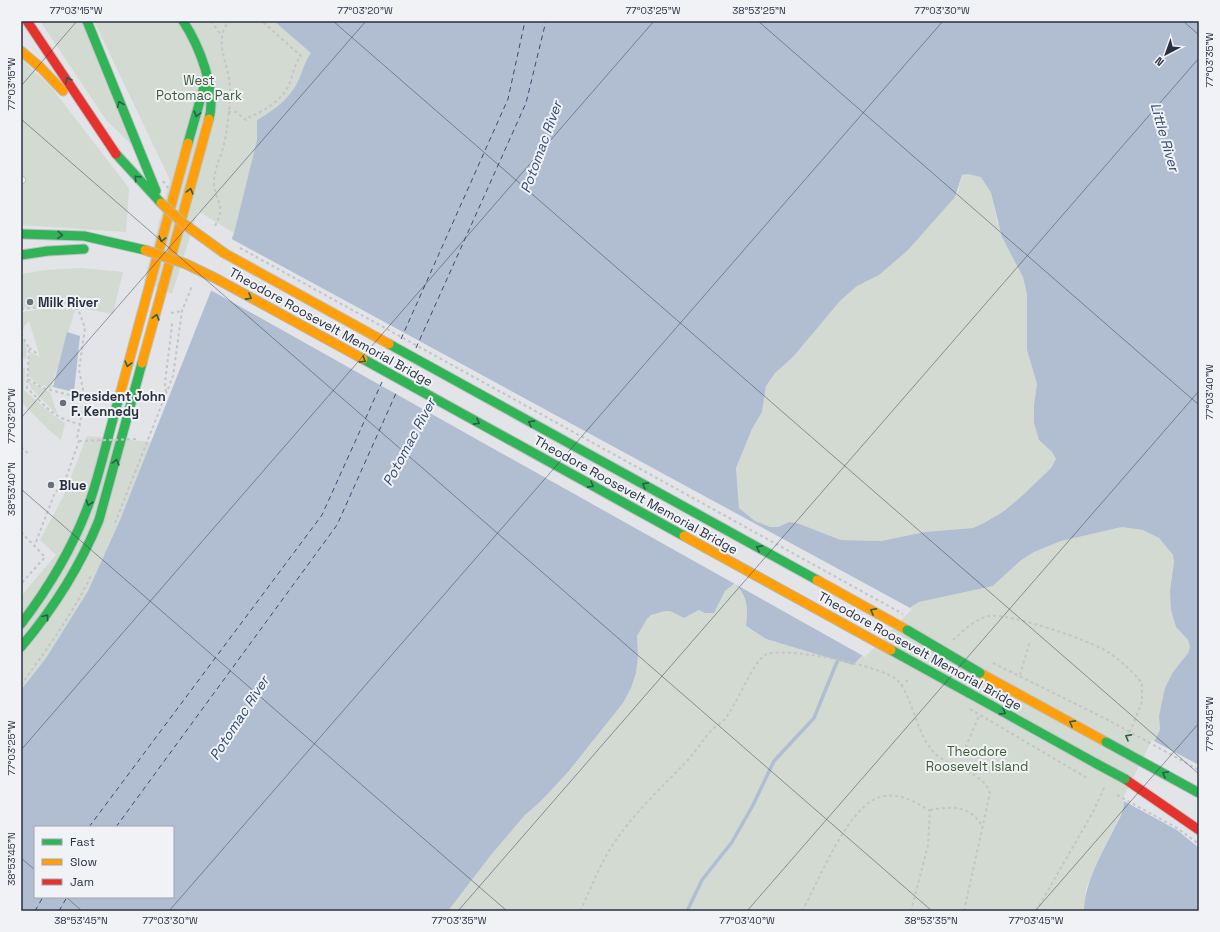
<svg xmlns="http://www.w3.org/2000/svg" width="1220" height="932" viewBox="0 0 1220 932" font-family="'Space Grotesk',sans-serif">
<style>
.green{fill:#d2dad2}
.water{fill:#b1bed1;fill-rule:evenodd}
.pier{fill:#e2e4e7}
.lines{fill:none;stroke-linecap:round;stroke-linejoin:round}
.stream{stroke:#b1bed1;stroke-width:3.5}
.ferry{stroke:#344c73;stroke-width:1;stroke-dasharray:5 4;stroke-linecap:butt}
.lane-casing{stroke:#c0c2c5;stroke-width:8}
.fast-casing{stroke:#bec1c5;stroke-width:11}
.slow-casing{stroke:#bec1c5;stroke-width:11}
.jam-casing{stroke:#bec1c5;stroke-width:11}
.path{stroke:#c4c5ca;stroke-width:2;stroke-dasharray:3 3;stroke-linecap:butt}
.lane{stroke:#f1f2f4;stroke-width:6}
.fast{stroke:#30b455;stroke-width:9}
.slow{stroke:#ff9f0a;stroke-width:9}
.jam{stroke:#e5322d;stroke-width:9}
.fast-bridge-casing{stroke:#b4b7bc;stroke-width:11;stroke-linecap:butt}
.slow-bridge-casing{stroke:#b4b7bc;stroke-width:11;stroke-linecap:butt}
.path-bridge{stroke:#c4c5ca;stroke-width:2;stroke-dasharray:3 3;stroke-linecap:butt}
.fast-bridge{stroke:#30b455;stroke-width:9}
.slow-bridge{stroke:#ff9f0a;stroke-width:9}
.oneway{stroke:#2b5e47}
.ticks{fill:none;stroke:#293040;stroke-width:1;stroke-opacity:0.45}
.poi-dot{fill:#6a6f7a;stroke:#f0f2f6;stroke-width:1.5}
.labels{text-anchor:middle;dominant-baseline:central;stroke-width:4;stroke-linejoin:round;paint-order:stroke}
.park-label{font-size:13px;fill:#3b5b37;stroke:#f0f2f6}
.poi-label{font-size:13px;font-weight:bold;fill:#293040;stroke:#f0f2f6;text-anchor:start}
.street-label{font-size:13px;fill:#293040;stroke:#f0f2f6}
.water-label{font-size:14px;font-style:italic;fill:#344c73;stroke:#f0f2f6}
.neatline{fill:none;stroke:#293040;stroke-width:1.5}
.ticks-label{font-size:10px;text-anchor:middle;fill:#293040}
</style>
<rect width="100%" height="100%" fill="#e2e4e7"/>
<path class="green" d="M40,21H82L134,147L106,120Z
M94,21H274L312,53C305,62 303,69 299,79C291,98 274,110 257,120V140L234,233L198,211L172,294L144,281L170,180Z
M21,59L51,87L129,188L126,232L21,225Z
M968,174L981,176L991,193L997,221L1023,277L1027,294V350L1037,384L1034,405L1039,440L1052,452L1056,459L1051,468L1023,495L1004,511L984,523L973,528L925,532L881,541L841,540L797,523L789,522L778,527H770L755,521L739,508L736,468L752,429L762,412L766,386L775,373L793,357L840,301L857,286L879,275L958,192L962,175Z
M81,268L123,272L113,314L75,307L23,308L21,306V274L46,270Z
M42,309L75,310L51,389L36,383L28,375L30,352L40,357L29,321L24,326L22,333L21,332L23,312Z
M21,337C28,344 27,350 26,359H22L21,367L25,368L24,390L53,415L65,423L61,440L50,431L21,402Z
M28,381L50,392L58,416L31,388Z
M87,436L151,442L120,520L88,591L46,658L21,690V596L56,555L40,540L64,495Z
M1122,527L1143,530L1159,538L1173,555L1174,562L1170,590L1176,627L1188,640L1190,647L1188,653L1173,672L1159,716L1160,730L1157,737L1086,888L1084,911H448L491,855L525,815L541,801L568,772L623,703L638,656L637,636L647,619L651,615L665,611H670L684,618L699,610L714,613L725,591L735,583C748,598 748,607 746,627L766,639L853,665L911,607L919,602L993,586L1020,561L1034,552L1061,541Z"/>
<path class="water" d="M274,21H1199V911H1084C1085,881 1101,856 1114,829C1118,821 1125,810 1124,800L1160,730L1159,716L1165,688L1173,672L1188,653L1190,647L1188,640L1176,627L1171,610L1170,590L1174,562L1173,555L1159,538L1143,530L1122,527L1061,541L1034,552L1020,561L993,586L919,602L911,607L853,665L766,639L746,626C748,607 748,598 735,583L725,591L714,613H705L699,610L684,618L670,611H665L651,615L647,619L637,636L638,656L636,673L631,688L623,703L568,772L541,801L525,815L491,855L448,911H21V690L46,658L88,591L120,520L234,233L257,140V120C274,110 291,98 299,79C303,69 305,62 311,53ZM968,174L981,177L991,193L1002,237L1023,277L1027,294V350L1037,384L1034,405V423L1039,440L1052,452L1056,459L1051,468L1023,495L1004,511L984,523L973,528L925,532L881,541L841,540L797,523L789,522L778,527H770L755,521L739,508L736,468L752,429L762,412L766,386L775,373L793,357L840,301L857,286L879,275L908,250L955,197L962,175ZM35,827H173V897H35Z
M67,332L80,336L74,392L53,387Z"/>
<path class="pier" d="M230,238L912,609L865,657L216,293L210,290L226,254Z
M1152,740L1199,765V848L1177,830L1122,800Z"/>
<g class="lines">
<path class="stream" d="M687,911L702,880L732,842L753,805L774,761L814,718L839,657"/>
<path class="ferry" d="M401,339L508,99L525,21
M416,348L526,103L546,21
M89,827L322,515L382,382
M116,827L337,525L397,391
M35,911L43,897
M59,911L67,897"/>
<g class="lane-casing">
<path id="lane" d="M21,179L22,180"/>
</g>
<g class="fast-casing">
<path id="fast" d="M87,21L156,191
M183,21C199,45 217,90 209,119
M188,143L205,83
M116,154L161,203
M21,234L84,236L145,250
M21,255L48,251L84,249
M389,344L817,580
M21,624C50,586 75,544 91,498C102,465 109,431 119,398
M21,647C54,608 80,567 99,520L142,363
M969,693L1097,764"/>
</g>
<g class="slow-casing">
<path id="slow" d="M21,51L41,68L63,91
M224,253L389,344
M142,363L209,119
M119,398L188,143
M817,580L907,630
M980,673L1106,742"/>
</g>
<g class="jam-casing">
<path id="jam" d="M27,21L116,154
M1125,779L1199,830"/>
</g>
<path class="path" d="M211,21L221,35
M228,112H236L246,120C251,115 255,115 262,111C270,107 278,100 284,93C293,81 293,65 301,56L262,21
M215,226C227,203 215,203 214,183C214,169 221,157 224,144C228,126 230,107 230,89C230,65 212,42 229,21
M21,309L44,307L78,309L85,328L79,370L85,399L77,438L79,441L66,478L54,495L34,547
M171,313L182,311
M21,334L29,348L27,388C47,407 52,418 80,424
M29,348L39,355
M28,379L43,388L85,399
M166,392L165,383L172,325L170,321
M21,447L29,454
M115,523L173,376L182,311L192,286
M21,532L45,557L21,584
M953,640C963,631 976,618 989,616C1010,613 1089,640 1108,652C1121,661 1132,671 1142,683V702L1128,737
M1020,675L1030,641
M21,685C46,650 73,614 91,575
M901,686L910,678
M974,757L966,746L979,716
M930,810C951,806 970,805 982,826
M580,911C591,889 600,863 614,843C634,813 661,788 685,763C695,753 701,742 710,732C714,727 720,724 724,720C737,705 752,663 765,655C781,645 883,666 897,680C908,690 916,723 924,738C928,745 932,752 939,757C954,768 984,773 990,793L964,911
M802,911C819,882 848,802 884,796C900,793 916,802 930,811L928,845L911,911
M1036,911L1093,812L1105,786"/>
<use href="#lane" class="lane"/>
<use href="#fast" class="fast"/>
<use href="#slow" class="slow"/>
<use href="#jam" class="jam"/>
<g class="fast-bridge-casing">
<path id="fast-bridge" d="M363,359L684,536
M907,630L980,673
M891,650L969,693
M1106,742L1199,793
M1097,764L1125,779"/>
</g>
<g class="slow-bridge-casing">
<path id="slow-bridge" d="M161,203L184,224L224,253
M145,250L186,264L215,278L363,359
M684,536L891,650"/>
</g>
<path class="path-bridge" d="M163,181L168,188
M240,248L903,614
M79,441L137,439
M993,663L1108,720L1199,770
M970,709L1087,778
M1117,795L1177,828L1199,844"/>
<use href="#fast-bridge" class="fast-bridge"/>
<use href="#slow-bridge" class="slow-bridge"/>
</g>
<defs><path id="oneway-chevron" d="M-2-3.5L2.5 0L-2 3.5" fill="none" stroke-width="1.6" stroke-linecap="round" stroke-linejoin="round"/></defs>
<g class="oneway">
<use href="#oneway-chevron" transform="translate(68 80) rotate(-121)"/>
<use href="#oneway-chevron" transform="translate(120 104) rotate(-112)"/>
<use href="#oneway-chevron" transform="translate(197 114) rotate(105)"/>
<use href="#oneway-chevron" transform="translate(137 178) rotate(-133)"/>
<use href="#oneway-chevron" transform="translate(190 191) rotate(-75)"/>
<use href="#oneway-chevron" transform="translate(60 235) rotate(2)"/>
<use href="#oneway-chevron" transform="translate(162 239) rotate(105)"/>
<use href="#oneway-chevron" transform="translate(249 297) rotate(29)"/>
<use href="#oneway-chevron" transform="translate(156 317) rotate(-75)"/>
<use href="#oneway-chevron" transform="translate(363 360) rotate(29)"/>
<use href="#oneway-chevron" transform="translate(128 364) rotate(105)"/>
<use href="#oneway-chevron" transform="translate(477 422) rotate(29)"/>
<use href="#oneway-chevron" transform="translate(531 423) rotate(-151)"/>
<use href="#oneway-chevron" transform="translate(116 462) rotate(-75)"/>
<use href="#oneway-chevron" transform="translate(591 485) rotate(29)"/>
<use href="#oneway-chevron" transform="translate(645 485) rotate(-151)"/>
<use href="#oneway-chevron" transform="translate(89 503) rotate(109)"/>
<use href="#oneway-chevron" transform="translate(759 548) rotate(-151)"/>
<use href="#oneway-chevron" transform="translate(873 611) rotate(-151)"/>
<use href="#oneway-chevron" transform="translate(46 617) rotate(-53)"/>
<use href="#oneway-chevron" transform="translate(1003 712) rotate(29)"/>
<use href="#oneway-chevron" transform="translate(1072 723) rotate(-151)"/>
<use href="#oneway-chevron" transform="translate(1128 737) rotate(-151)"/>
<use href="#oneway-chevron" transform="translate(1165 774) rotate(-151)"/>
</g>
<path class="ticks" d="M333,21L1199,774M758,21L1199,405M1183,21L1199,35M21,86L77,21M21,119L932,911M21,418L366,21M21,489L507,911M21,750L654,21M21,858L35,870M66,897L82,911M169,911L943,21M458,911L1199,58M747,911L1199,391M1035,911L1199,723"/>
<g class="poi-dot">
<circle cx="30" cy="302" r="4"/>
<circle cx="63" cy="403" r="4"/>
<circle cx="51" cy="485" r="4"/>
</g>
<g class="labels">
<g class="park-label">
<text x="199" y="80">West<tspan x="199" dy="15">Potomac Park</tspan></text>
<text x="977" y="751">Theodore<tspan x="977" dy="15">Roosevelt Island</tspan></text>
</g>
<g class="poi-label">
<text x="38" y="302">Milk River</text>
<text x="71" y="396">President John<tspan x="71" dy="15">F. Kennedy</tspan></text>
<text x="59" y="485">Blue</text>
</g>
<g class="street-label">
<text transform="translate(331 327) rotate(29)">Theodore Roosevelt Memorial Bridge</text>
<text transform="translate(636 495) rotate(29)">Theodore Roosevelt Memorial Bridge</text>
<text transform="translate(920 651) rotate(29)">Theodore Roosevelt Memorial Bridge</text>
</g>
<g class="water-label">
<text transform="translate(1165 137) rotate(74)">Little River</text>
<text transform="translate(541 147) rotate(-70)">Potomac River</text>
<text transform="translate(409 442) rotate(-62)">Potomac River</text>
<text transform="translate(239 718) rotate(-57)">Potomac River</text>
</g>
</g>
<rect width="1220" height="932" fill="none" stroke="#f0f2f6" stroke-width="44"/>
<rect x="34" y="826" width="140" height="72" fill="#f0f2f6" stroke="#a0a4ad"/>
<rect x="42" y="839" width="20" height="6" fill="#30b455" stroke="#a0a4ad"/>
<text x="70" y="846" font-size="12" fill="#293040">Fast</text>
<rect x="42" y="859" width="20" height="6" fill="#ff9f0a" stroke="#a0a4ad"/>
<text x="70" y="866" font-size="12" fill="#293040">Slow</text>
<rect x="42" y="879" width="20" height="6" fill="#e5322d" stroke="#a0a4ad"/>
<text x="70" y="886" font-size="12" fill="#293040">Jam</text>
<g transform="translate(1166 54) rotate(221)" stroke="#f0f2f6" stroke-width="3" paint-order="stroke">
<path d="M0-3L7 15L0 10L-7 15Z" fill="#293040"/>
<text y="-6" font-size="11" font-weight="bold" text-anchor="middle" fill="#293040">N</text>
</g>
<rect x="22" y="22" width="1176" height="888" class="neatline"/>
<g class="ticks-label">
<text x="76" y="14">77°03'15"W</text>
<text x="365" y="14">77°03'20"W</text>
<text x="653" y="14">77°03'25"W</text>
<text x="759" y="14">38°53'25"N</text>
<text x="942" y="14">77°03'30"W</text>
<text transform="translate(1209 60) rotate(-90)" y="4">77°03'35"W</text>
<text transform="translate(11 84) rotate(-90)" y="4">77°03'15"W</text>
<text transform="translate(1209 392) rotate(-90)" y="4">77°03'40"W</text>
<text transform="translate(11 416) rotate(-90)" y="4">77°03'20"W</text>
<text transform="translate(11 489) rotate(-90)" y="4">38°53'40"N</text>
<text transform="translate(1209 724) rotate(-90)" y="4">77°03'45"W</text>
<text transform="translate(11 748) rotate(-90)" y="4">77°03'25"W</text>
<text transform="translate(11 859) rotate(-90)" y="4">38°53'45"N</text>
<text x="81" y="924">38°53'45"N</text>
<text x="170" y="924">77°03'30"W</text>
<text x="459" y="924">77°03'35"W</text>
<text x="747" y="924">77°03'40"W</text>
<text x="931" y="924">38°53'35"N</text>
<text x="1036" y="924">77°03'45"W</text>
</g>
</svg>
